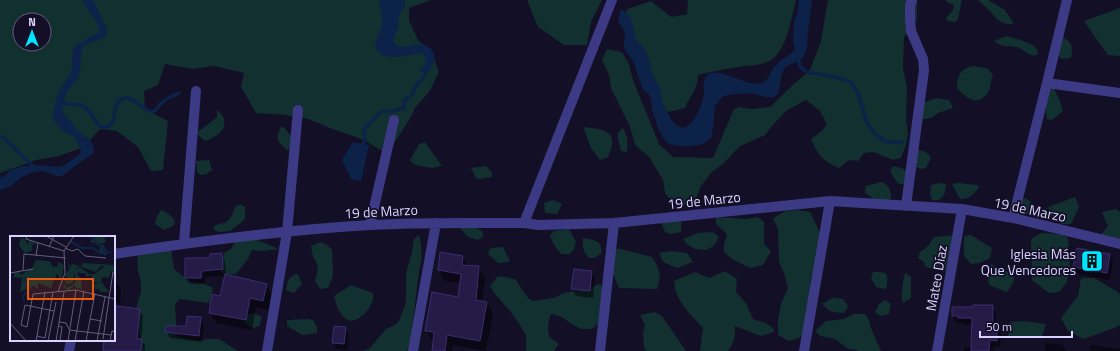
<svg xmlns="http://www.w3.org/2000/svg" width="1120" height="351" viewBox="0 0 1120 351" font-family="'Titillium Web',sans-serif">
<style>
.green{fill:#12302f;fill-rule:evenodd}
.water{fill:#0c2248}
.shadow{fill:#0007}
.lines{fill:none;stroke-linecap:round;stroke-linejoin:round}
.stream{stroke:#0c2248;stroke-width:3.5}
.building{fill:#241b47;stroke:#3b2d73}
.minor{stroke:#3d3a85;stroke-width:10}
.labels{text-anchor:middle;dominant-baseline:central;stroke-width:3.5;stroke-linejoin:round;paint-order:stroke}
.street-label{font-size:14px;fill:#d9d4ff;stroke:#130f26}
.poi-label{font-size:14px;fill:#d9d4ff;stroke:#130f26;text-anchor:end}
.inset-river{fill:none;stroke:#0c2248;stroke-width:2}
.inset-road{fill:none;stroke:#625e7d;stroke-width:1}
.view{fill:#e8590c;fill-opacity:0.15;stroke:#e8590c;stroke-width:2}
.inset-edge{fill:none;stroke:#d9d4ff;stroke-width:2}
</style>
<rect width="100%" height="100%" fill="#130f26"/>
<path class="green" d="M0,0H431L409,8V21L418,40L432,53L439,72L429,92L415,108L411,117L387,154L364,140L330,128L308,119L286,115L256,113L241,87L244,73L214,66L192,69L165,64L158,85L144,91L145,108L154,114L168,121L163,170L151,171L138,147L117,131L100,129L84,147L59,156L36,160L0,173ZM20,20H44V44H20Z
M528,0H602L591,22L587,45H564L538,27L528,3Z
M688,0H796C792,15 788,40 779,52C768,68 752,64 737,67C724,69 711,72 698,75C698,90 690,95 685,108L668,112L664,109L654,78L645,58L636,45L625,17L627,9L651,1L671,17L687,14Z
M828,0H917V19L914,27L904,37L903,68L907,87L906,119L908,134L906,145L901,158L893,160L873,152L864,153L858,161L849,160L839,168C823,161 818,155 811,139L822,131L827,124L820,111L806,100L786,111L773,125L765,135L740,146L724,163L712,172L701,186L696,198L689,206L677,204L669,198L665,193L663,180L649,157L635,145L630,127L611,88L609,75L602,60L607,49L622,52L629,64L633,80L659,144L673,157L713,158L734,109L740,107L751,109L770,107L793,85L810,70L821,41Z
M945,0H962L958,19L955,22L948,21L946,18L953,10L954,5L948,3Z
M978,0H988L1000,7L1005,10L1014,24C1002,25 997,20 990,11C986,7 982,4 978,0Z
M1120,8V56L1108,55L1097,40L1084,21Z
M1007,36C1015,39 1032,42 1037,49L1038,54C1035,55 1035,56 1031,55C1027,54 1024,50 1019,48C1011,45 1001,48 994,41Z
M1057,36C1071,39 1074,45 1071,58L1061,59L1053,46Z
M973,66L987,68L993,75C991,81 990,90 987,94C976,107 965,97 957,88C958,75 959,69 973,66Z
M1052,85L1060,101L1063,111L1052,120L1047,119C1045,103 1043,99 1052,85Z
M936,98L949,100L953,108L938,113L931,118L920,120L913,113L923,103Z
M217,110C227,117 227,128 217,135C213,138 209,139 205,141L196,133L203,128L217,117Z
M281,127H284L293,139L292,146L287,150C277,141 275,140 281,127Z
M583,127C605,129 620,131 608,157L600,160L591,148Z
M623,128C628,136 628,143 627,152L621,151L618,139V133Z
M425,142L442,166L432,168L415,165L410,160L419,144Z
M915,150C922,150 928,151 931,158L926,168C920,170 918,168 913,164Z
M209,160L212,170L206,174L201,175L197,172L196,161Z
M486,166L492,172V177L480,179L476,178L471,168Z
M893,166L904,169L906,172V184H899L896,181L890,171Z
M881,182C887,183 892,191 891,198C890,199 886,202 885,202C878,203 870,197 866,193L865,197V190L866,186Z
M939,183L946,184C945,194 944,202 932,200L930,194L931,185Z
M958,183L977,185L979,187C974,194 969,200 960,199L953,186L952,184Z
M1075,197L1079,207L1071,224H1061L1052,218L1048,207Z
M1026,198L1034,205L1032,211L1028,214L1020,216L1014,204L1016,201Z
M553,200L562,204L557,214L545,213L544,203Z
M241,204L245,207V218L242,222L230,231L219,232L214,230V226C217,224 220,224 224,223C231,221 232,213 235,207Z
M1116,209L1120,212V246L1118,248L1107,246L1099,237L1108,226L1102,212Z
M161,210C168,213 171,215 175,221L173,226L164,230L155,224L156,218Z
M798,210L810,212L820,233L813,272C809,280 811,285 812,293C812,298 809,327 807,330C803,338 796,339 789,341L778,335V320L781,304L788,288L784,273L779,262L778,229L773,218L786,211Z
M671,215L681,222V232L671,234L665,232L661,222Z
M716,217L745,219L757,217L764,222V244L771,251L763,265L750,268L732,259L724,252V244L727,234L716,224Z
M468,222L483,232V237L478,240L468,237L460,228L461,223Z
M569,229L576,242L574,249L570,254H561L554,245L550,236L554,231Z
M713,232L719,237L714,246L706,250L695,249L687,244L683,239L698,233Z
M1041,233L1062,234L1068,238L1070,267L1067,282L1059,292L1049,293L1032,280L1031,239Z
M419,235C422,247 423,259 419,271L412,329L413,337L407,351H363L369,349L386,329L395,325L399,321L406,302V274L412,252L414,239Z
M955,235L957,257L944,272L925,267L924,262L918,258L920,252L928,246L934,237Z
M971,235L992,248L990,258L980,263L971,264L964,256V236Z
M238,236L250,237L279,249L264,251L252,250L248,259L236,274H225L218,269L225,252L231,249Z
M583,238C595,240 603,240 601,254L594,258H589C583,252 582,247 583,238Z
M320,242L326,244L332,250L333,273L332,279L328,288L320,289L315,281L318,269L316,261L313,257L311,246Z
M503,247L510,261L508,262L498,263L488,254L490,248Z
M617,248L652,257C660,270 662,274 657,289L619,288L613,274L611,258Z
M137,249H171L174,269L190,282L203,283L213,288L209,303L179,299L175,305L177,337L198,341L208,339H219L238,351H142L136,310L138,301L141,292V282L138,271Z
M671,251L687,253L693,262L677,268L663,262L659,253Z
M991,264L1014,275C1015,281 1011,287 1007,292L989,285L987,270Z
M725,271L737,279L736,292L746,303L753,319L766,323L774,329V332L761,336L735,326C735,338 735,340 728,351H700L703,328C691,315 675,301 674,281L695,272L709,278Z
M873,272C887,272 888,272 887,287L884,289L876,287L871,278Z
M905,273L911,277V298L903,303C900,296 903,281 905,273Z
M296,274H298L302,284L294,293L286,290C288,281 287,278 296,274Z
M498,276L511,278L516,280L525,294L529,299L533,301L554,298L564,293L573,291H578L600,284L602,286C602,298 605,329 588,329C585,329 581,329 579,328C569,323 562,315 551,314C549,318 547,330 549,335C550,339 556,341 559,344L554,351H526V335L518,322L510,311L495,294L490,286Z
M1081,278H1094L1118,292L1120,295V325L1114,328L1084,339L1068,331L1061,318L1078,296Z
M351,285L373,293C376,305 357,327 346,319C339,314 336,304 334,296Z
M832,298L843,299L848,306L844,313C834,312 828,313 822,303L826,302Z
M885,300L891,304L889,314L880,316L875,312L879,304Z
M655,312L662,316L686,351H646L644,346L643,333L645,325L640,315Z
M253,313L262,317L259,326L253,328L245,323L246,316Z
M854,314H865L869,320L871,328L881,351H857V350L848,349L835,339L820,336L815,331L826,321L844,319Z
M309,319L314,321L317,328V333L302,335L287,326V320Z
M1023,321L1046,324L1042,336L1037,338H1008L1009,325L1011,322Z"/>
<path class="water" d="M82,0H93L107,29L106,35L104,38L87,44L83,47L81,53L80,71L77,80L67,91L65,98L62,111L65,115L74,124L75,128L91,141L94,148V152L91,155L75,166L65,174L61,176H56L44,171L33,172L20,178L11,186L0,190V177L5,176L10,170L23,166L41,165L55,167L63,166L80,154L81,151L75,138L63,131L54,121L53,115L56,100L60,89L70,75L72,67V57L73,50L76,45L98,33L100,30L97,23Z
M379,0H404L405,6C403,9 400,13 399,16C398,21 399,24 398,29C397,32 394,36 394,40C394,57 424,34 433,52C437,59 432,66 429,72H418L425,64L426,59C425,56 423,54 419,53C416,53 413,55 410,55C401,57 379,60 376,49C374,41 381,33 382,25C383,17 380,8 379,0Z
M799,0H812L808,32L807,47L803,58C797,62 788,64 784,69C779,76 781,93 776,96C769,100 761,95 754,94C744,93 733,94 723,96L715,106L712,136L705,143L700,145L691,146H680L669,144L664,139L657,126L656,121L652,110L651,99L648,93L643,90L633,61C631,56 626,54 624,48C623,44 625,40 625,35C624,30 620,25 618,20L621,9C633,15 634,28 636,40C643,45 648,54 650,63C651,67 651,70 652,74C655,80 659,85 661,90C661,93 661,96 661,99C662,103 673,123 676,125C691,137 702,104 704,95C704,90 703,84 705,80C705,77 708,74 711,73C725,69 748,89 764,82C769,79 770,72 774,67C780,60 788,56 795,50L793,42L794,21L797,15Z
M353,142L369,145L361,181L351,179L342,160Z"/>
<path class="shadow" d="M1078,249L1110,255L1113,262L1110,280L1078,274L1074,267Z
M221,255L225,261L226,275L266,285L272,295L269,310L256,307L252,330L216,323L210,313L221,297L226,276L205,277V284H190L186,278L211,259Z
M462,257L468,266L478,267L485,278L482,302L487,303L493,314L486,351L453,345L452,351H433L434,342L432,341L426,331L459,298L461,283L445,281L439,270Z
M592,272L595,279L593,298L576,296L572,289Z
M114,282L117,283L121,289L120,304L114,303Z
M992,306L996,313V326L1001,333L1000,347H994L993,351H964V347L972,348L973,325H963L962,323H957L953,316Z
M139,310L143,316L141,340L145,346V351H104L105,340H114V337Z
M200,318L204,325L202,342L170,338L166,331L187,327Z
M345,328L349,335L347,350L337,349L333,343Z
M1045,343L1062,344L1066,351H1045Z
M1091,345L1120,349V351H1090Z"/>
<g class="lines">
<path class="stream" d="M798,57L800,67L807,72L836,77L851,82L858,93L867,123L876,135L886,142H902
M59,102L68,104L81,105L89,111L97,123L102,127L109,126C111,124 113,121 114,118C115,112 114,102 122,99C135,93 141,113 155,111C162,101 167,98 179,93
M0,136L4,138L35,168
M363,144L365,141L364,129L382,111L390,112L404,108V101L412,95L415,87L424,77L428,68"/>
</g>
<path class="building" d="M1077,248L1110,254L1107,273L1073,267Z
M440,252L463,256L462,265L479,266L476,300L487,302L480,341L447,335L445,351H432L434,332L425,331L432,292L458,297L461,274L438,270Z
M222,253L223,269L202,271L201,278H185V258H210V254Z
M574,269L592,271L590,291L571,289Z
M225,274L267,284L263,301L250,298L246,320L209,313L212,294L220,296Z
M973,305H993V325H997V341L990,340L989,351H971L972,318H958V316H952V307H973Z
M116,306L140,309L137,339H142L141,351H103L104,340H114Z
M187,316L201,317L199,336L165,332L166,326H186Z
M334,326L346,327L344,344L332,343Z"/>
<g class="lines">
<path class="minor" d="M1047,83L1120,93
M906,206L924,70L923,59L911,31L910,19V5L912,0
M1013,218L1047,83L1067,0
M524,223L612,0
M370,225L394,120
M184,243L196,91
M114,254C199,241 284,230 370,225C421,222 473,223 524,223L538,225L614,223L830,201L962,209L1013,218L1120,244
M69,351L71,340
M267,351L287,232L298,110
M413,351L436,223
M600,351L614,223
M804,351L830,201
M937,351L962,209"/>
</g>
<defs>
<g id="building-square" transform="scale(1.15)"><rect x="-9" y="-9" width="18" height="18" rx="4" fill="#00e5ff" stroke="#130f26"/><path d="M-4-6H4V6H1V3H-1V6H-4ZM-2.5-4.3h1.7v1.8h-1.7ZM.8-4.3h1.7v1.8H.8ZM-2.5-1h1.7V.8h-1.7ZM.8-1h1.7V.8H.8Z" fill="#111"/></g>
</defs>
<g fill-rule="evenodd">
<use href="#building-square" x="1092" y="261"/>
</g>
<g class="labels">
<g class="street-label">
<text transform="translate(704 200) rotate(-6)">19 de Marzo</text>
<text transform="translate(1030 209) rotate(12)">19 de Marzo</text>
<text transform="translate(381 211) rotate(-3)">19 de Marzo</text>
<text transform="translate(936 278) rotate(-80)">Mateo Díaz</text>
</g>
<g class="poi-label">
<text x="1076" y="253">Iglesia Más<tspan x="1076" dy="16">Que Vencedores</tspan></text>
</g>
</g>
<g transform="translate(10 236)">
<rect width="105" height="105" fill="#130f26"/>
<path d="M84,0H94L96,6L92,7L98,17L95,19L86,16L83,11L89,15L92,7L87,10L85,6L81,7V4L85,5ZM11,2L15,3L18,9L19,5L26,7L22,9V15L15,17L9,10ZM26,24L39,25L43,31L48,30V26L54,29L51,46L47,37L41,52L28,47V53L24,50L10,56L12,42L4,41V37L10,36L11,39L22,32ZM60,27V32L62,28L71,30L73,27L105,29L91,30L86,36L69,30L65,34L63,46L57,49L54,44L58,43L55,39L60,32L58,31ZM96,29L105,30V40L101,35L99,42L92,41L91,45L99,56H90L88,52L86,55L83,48L92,47L82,46L81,39L77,41L75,37H69V34L67,38L71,43L72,53L66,52L65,49L58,55L52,50H54L53,46L57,52L65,47V34L70,31L79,38H85Z" fill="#12302f"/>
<path class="inset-river" d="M81,1L97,17M61,6L72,12H83L89,17L101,16M14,41L20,53M14,65L13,60L18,54"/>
<path class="inset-road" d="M17,0L16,3L54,15M36,0L56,11M39,11L44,0M55,12L62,15L68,13L75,20L96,22M26,20L28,7M13,34L14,18L56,22M0,37L23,33M48,56L55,37L54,15L64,0M80,83L92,85M49,86L56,87L59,93M0,87L16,105M49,90L52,91L50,105M17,91L23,58L66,54L105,63M17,91L11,89L15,69L44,75M59,94L101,99M27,100L35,102L43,56M93,103L103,36M26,105L35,56M38,105L46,66M46,105L54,56M58,105L66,54M65,105L74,55M76,105L85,57M87,105L95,61M100,105L102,95L105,96"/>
<path class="view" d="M18,43H83V63H18Z"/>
<rect width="105" height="105" class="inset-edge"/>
</g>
<g transform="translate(32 32)"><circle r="19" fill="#130f26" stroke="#625e7d"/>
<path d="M0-3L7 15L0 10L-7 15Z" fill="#00e5ff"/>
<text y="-6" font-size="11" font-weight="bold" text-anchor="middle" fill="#d9d4ff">N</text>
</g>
<path d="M980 331v6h92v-6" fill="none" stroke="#d9d4ff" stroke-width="2"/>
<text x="986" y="331" font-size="12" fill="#d9d4ff" stroke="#130f26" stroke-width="3" paint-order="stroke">50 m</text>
</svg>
